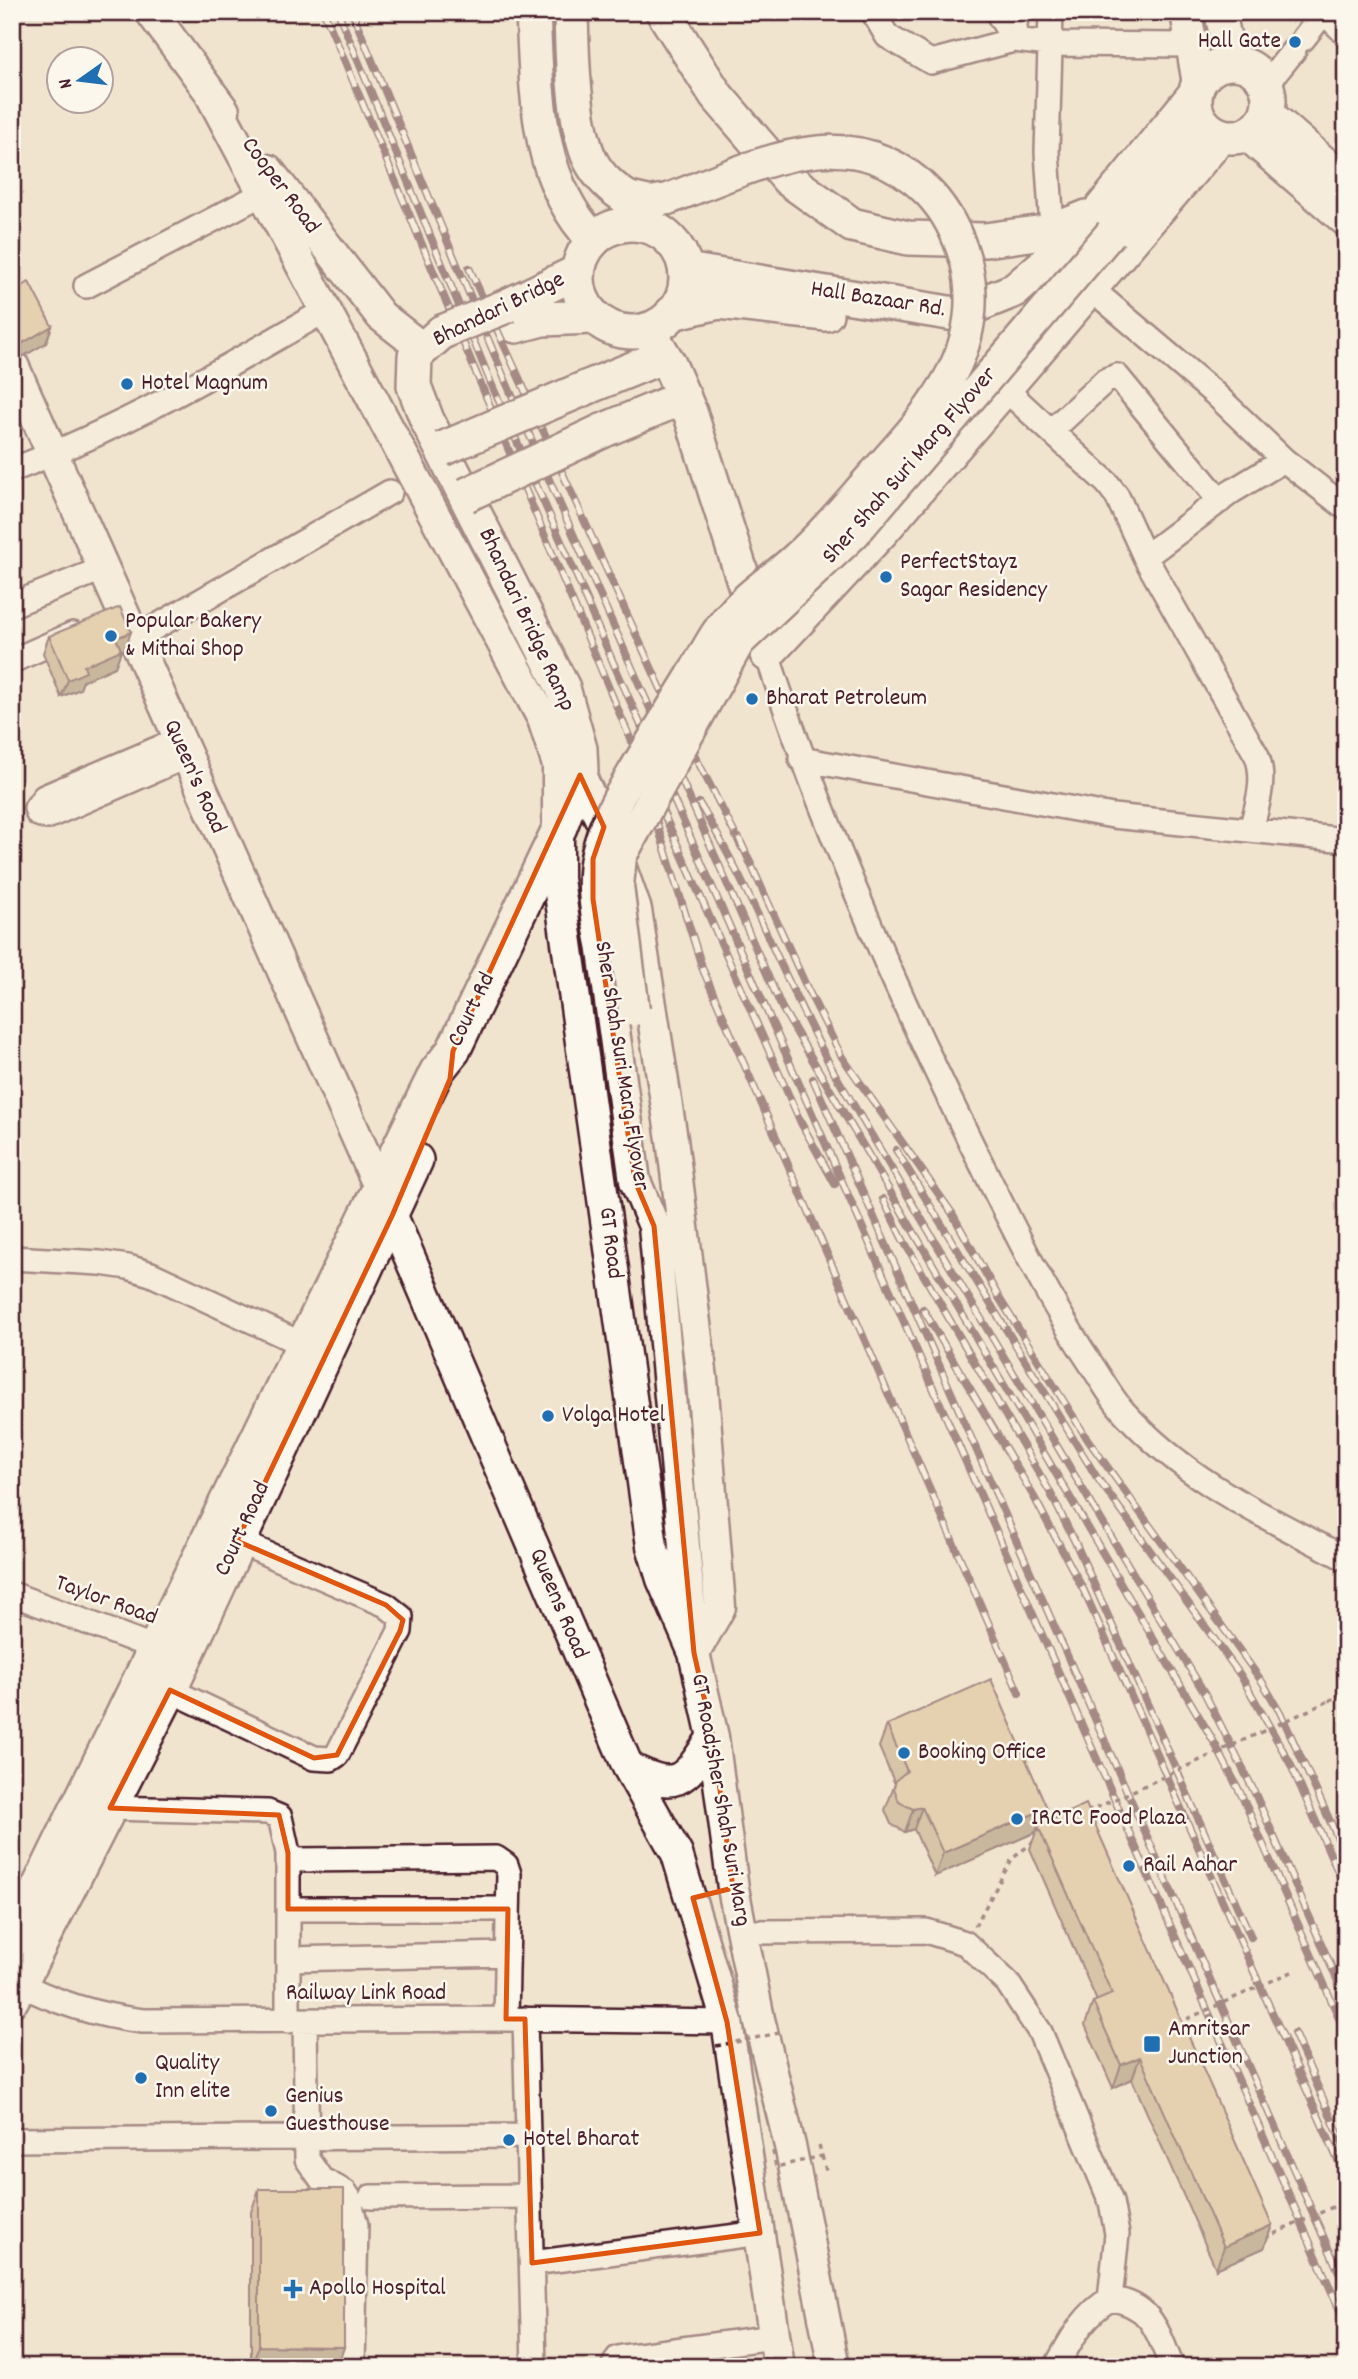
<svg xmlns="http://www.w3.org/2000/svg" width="1358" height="2379" viewBox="0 0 1358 2379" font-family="Dekko,sans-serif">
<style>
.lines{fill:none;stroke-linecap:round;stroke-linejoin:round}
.minor-casing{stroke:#4a1f2b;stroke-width:28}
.major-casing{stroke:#4a1f2b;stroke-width:35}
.highway-casing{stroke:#4a1f2b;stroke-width:38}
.path{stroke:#4a1f2b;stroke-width:3.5;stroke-dasharray:5 5;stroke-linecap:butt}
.minor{stroke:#fbf7ec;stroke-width:23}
.major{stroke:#fbf7ec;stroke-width:30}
.highway{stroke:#fbf7ec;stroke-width:33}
.rail-casing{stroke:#4a1f2b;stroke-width:8}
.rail{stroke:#fbf7ec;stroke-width:5;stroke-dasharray:16;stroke-linecap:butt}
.major-bridge-casing{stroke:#4a1f2b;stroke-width:35;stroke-linecap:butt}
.highway-bridge-casing{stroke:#4a1f2b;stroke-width:38;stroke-linecap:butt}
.path-bridge{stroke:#4a1f2b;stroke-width:3.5;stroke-dasharray:5 5;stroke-linecap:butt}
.major-bridge{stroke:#fbf7ec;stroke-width:30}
.highway-bridge{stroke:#fbf7ec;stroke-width:33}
.wall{fill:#ba9f78;stroke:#4a1f2b;stroke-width:2}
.shaded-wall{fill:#978261;stroke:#4a1f2b;stroke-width:2}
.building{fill:#d8b98b;stroke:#4a1f2b;stroke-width:2}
.marked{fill:none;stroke:#e0560e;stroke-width:5;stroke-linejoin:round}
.poi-dot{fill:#1f6fb2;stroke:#fbf7ec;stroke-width:2.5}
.labels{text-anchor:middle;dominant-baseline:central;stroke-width:5;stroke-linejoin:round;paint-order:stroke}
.poi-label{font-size:24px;fill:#4a1f2b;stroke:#fbf7ec;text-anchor:start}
.street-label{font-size:24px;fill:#4a1f2b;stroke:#fbf7ec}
</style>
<rect width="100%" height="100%" fill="#f0e4cf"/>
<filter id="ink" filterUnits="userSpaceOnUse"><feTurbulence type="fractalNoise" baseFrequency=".0143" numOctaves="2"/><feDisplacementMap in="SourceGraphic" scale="14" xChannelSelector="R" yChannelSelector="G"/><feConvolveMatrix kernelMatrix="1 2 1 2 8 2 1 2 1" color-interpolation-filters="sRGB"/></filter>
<g filter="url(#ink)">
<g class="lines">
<g class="minor-casing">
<path id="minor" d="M873,12L887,36L931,62L1014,40L1016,12
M997,12L1014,40L1049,44L1191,45
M1051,12L1047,152L1053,243
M1324,12L1346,34
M1303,39L1324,12
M1266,85L1294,50
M1081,280L1214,393L1284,460L1346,508
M86,286L264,193
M1003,387L1107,483L1117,496L1145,557L1257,756C1266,780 1257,806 1251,830
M1051,431L1106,380L1117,376L1220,501
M12,470C125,427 222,370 326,310
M1145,557L1231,492L1284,460
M12,605L102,569
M133,640L390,492
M767,654C828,841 909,1021 998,1197C1027,1255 1056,1312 1093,1367C1103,1382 1112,1399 1124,1412C1189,1483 1263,1515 1346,1559
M12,661L73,634
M178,740L44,797L36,808L38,814L47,817L185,757
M801,759L1113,816L1346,840
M12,1258L100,1263L128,1267L151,1274L304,1345
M12,1594L166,1652
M170,1690L314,1758L331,1759L337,1755L400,1631L401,1617L386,1605L237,1541
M110,1808L268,1812L280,1817L288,1853L296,1860L496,1858L506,1865L509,1874L506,2019
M288,1909H508
M743,1932L926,1931L965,1943L1007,1982L1040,2032L1111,2202L1117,2234L1110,2299C1083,2315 1071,2340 1056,2367
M288,1959L507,1954
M12,1980C52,2001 98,2016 143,2021L506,2019L727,2022
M525,2019L534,2367
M288,2021V1853
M305,2021L307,2159L321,2179L345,2192L349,2198L356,2225L353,2367
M12,2140L528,2136
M371,2197L530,2196
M532,2263L760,2233
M1110,2299C1151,2303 1158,2332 1172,2367
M613,2367L618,2358L623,2357L773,2337"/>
</g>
<g class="major-casing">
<path id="major" d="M151,12L224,111
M1186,12L1198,84
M1220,12L1231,62
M211,95L543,719L558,765V879L652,1546L662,1579L694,1653
M268,170L381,316L422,348
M624,196L650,202L668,199
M1111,233L1205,126
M12,363L392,1216L628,1767L677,1854L727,2022L779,2367
M580,775L614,848L636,910L672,1139L702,1379L720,1607L694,1653
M602,944L635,1181L654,1226L694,1653L713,1737L733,1888L759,2019L791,2150L834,2367
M628,1767C679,1793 684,1781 713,1737"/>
</g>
<g class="highway-casing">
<path id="highway" d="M533,12C537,91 535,180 594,240
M571,12C572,54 573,116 588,155C595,172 609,186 624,196
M663,12L716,95L788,179L852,225L908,238L985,240L1052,231L1087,217
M1195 100a37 37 0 1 1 74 0a37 37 0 1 1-74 0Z
M1267,114L1346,183
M1248,134L1346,219
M578 278a54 54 0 1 1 108 0a54 54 0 1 1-108 0Z
M686,270L955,314L1015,290L1054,256L1099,212L1195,94
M509,305L577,272
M672,313L719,302L826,314
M516,326L542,319L593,317
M649,331L669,364L690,412L767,654L883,530L1221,136
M588,387L664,356
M602,431L684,397
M12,1942L379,1189L437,1071L453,1051L560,827L581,771L580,749L563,688L427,420L414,386L415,356L442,332
M12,1999L170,1690L416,1160"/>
</g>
<path class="path" d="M1329,1701L1346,1691
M975,1926L1012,1859L1034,1841
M822,2156L827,2174"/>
<use href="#minor" class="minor"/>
<use href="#major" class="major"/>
<use href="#highway" class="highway"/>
<g class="rail-casing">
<path id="rail" d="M324,12L630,738L801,1123L835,1184
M338,12L491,383L588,602
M352,12L503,375L782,1008L1214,1742L1241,1794L1346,2034
M469,268L662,691L742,848
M583,594L1346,2324
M699,803C752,889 786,986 835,1074L1205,1694L1253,1789L1346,2000
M654,814L703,970L1019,1693
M739,838L807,988L842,1057L952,1213L998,1296L1088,1440L1263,1683L1280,1712L1346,1856
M813,1079L1346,2288
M896,1150L1096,1476L1241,1676L1290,1763L1346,1890
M883,1199L902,1238L1050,1492L1076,1544L1251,1937
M923,1309L1034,1497L1084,1591L1346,2178
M1294,2033L1346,2151"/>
</g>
<use href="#rail" class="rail"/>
<g class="major-bridge-casing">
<path id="major-bridge" d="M602,944C589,881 589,853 620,795C643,755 667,716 691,677C704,655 716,629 734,611C753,590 778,575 798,556C826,531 849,502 874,474C929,412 988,352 966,262C959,237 947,212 929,193C850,112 754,167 668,199
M634,1010L618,886L621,856L739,642L854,534L1111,233"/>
</g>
<g class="highway-bridge-casing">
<path id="highway-bridge" d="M442,332L509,305
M442,449L588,387
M466,495L602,431"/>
</g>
<path class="path-bridge" d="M1087,1812L1329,1701
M1178,2023L1296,1970
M716,2046L779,2033
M773,2151L776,2167L822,2156L818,2141
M1265,2238L1346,2201"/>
<use href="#major-bridge" class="major-bridge"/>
<use href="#highway-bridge" class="highway-bridge"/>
</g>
<path class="wall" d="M12,293L52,326L46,343L15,361L12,356Z
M49,636L125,649L121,651L115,667L83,681L80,689L61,697L43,653Z
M887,1725L1041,1825L1272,2225L1264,2248L1216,2269L1132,2079L1113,2088L1085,2025L1093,2002L1097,2001L1030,1849L1036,1832L935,1876L914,1829L905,1832L891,1824L885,1810L895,1784L879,1747Z
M259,2189L344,2347L337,2367H251V2212Z"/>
<path class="shaded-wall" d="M52,326L46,343L15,361L21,344Z
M131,632L125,649L121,651L115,667L83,681L80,689L61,697L68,680L116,638Z
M922,1807L914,1829L905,1832L913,1809Z
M1047,1808L1039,1830L1038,1826L1036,1832L935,1876L943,1853Z
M1140,2057L1132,2079L1113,2088L1121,2065Z
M1272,2225L1264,2248L1216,2269L1224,2247Z
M259,2346L344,2347L337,2367H251Z"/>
<path class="building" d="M29,282L52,326L21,344L12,327V293Z
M120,607L131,632L116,638L121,650L84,666L86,672L68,680L49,636Z
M991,1679L1047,1808L943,1853L922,1807L913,1809L899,1802L894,1788L896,1780L907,1771L887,1725Z
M1086,1804L1272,2225L1224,2247L1140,2057L1121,2065L1093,2002L1112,1994L1038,1826Z
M259,2189H344V2347L259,2346Z"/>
</g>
<path d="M0 0H1358V2379H0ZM580,775L604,827L593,859V899L635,1181L654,1226L694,1653L713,1737L733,1888L693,1898L727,2022L760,2233L532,2263L525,2019H506L508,1909H288V1853L279,1815L110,1808L170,1690L314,1758L337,1755L400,1631L403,1620L386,1605L237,1541L392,1216L450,1079L453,1051Z" fill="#f0e4cf" fill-opacity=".55" fill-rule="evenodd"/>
<path class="marked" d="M580,775L604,827L593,859V899L635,1181L654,1226L694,1653L713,1737L733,1888L693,1898L727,2022L760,2233L532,2263L525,2019H506L508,1909H288V1853L279,1815L110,1808L170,1690L314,1758L337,1755L400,1631L403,1620L386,1605L237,1541L392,1216L450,1079L453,1051Z"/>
<g class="poi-dot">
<circle cx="1295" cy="42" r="7"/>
<circle cx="127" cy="384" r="7"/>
<circle cx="886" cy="577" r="7"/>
<circle cx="111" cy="636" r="7"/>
<circle cx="752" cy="699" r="7"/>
<circle cx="548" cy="1416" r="7"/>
<circle cx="904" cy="1753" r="7"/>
<circle cx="1017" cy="1819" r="7"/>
<circle cx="1129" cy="1866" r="7"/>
<rect x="1143" y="2035" width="18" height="18" rx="3.5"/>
<circle cx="141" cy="2078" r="7"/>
<circle cx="271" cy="2111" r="7"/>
<circle cx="509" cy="2140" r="7"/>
<path d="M289.5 2278.5h7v7h7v7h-7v7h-7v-7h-7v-7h7z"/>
</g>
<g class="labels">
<g class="poi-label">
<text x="1281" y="42" text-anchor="end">Hall Gate</text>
<text x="141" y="384">Hotel Magnum</text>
<text x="900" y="563">PerfectStayz<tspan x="900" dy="28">Sagar Residency</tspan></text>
<text x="125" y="622">Popular Bakery<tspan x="125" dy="28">&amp; Mithai Shop</tspan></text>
<text x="766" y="699">Bharat Petroleum</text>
<text x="562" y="1416">Volga Hotel</text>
<text x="918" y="1753">Booking Office</text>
<text x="1031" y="1819">IRCTC Food Plaza</text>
<text x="1143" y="1866">Rail Aahar</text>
<text x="1168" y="2030">Amritsar<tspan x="1168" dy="28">Junction</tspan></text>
<text x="155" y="2064">Quality<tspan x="155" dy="28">Inn elite</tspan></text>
<text x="285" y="2097">Genius<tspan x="285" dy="28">Guesthouse</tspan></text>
<text x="523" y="2140">Hotel Bharat</text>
<text x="309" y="2289">Apollo Hospital</text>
</g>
<g class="street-label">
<text transform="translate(280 186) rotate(53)">Cooper Road</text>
<text transform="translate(878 300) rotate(9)">Hall Bazaar Rd.</text>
<text transform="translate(499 310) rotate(-26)">Bhandari Bridge</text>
<text transform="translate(910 466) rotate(-49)">Sher Shah Suri Marg Flyover</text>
<text transform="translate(526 620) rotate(65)">Bhandari Bridge Ramp</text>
<text transform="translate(194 777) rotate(66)">Queen's Road</text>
<text transform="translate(472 1010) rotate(-64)">Court Rd</text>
<text transform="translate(621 1066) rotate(81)">Sher Shah Suri Marg Flyover</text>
<text transform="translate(610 1243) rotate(83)">GT Road</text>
<text transform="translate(243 1529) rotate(-65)">Court Road</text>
<text transform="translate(106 1601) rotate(20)">Taylor Road</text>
<text transform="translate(558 1604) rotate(67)">Queens Road</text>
<text transform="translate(720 1800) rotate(80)">GT Road;Sher Shah Suri Marg</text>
<text x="366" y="1994">Railway Link Road</text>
</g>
</g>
<rect width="1358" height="2379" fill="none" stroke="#fbf7ec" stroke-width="42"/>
<rect x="21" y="21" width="1316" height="2337" fill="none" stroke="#4a1f2b" stroke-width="2.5" filter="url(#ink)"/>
<g transform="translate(80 80) rotate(256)"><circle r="33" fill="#fbf7ec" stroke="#b4a19f" stroke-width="2"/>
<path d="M0-5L12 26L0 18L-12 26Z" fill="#1f6fb2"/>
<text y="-10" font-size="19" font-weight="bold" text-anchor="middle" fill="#4a1f2b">N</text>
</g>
</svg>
